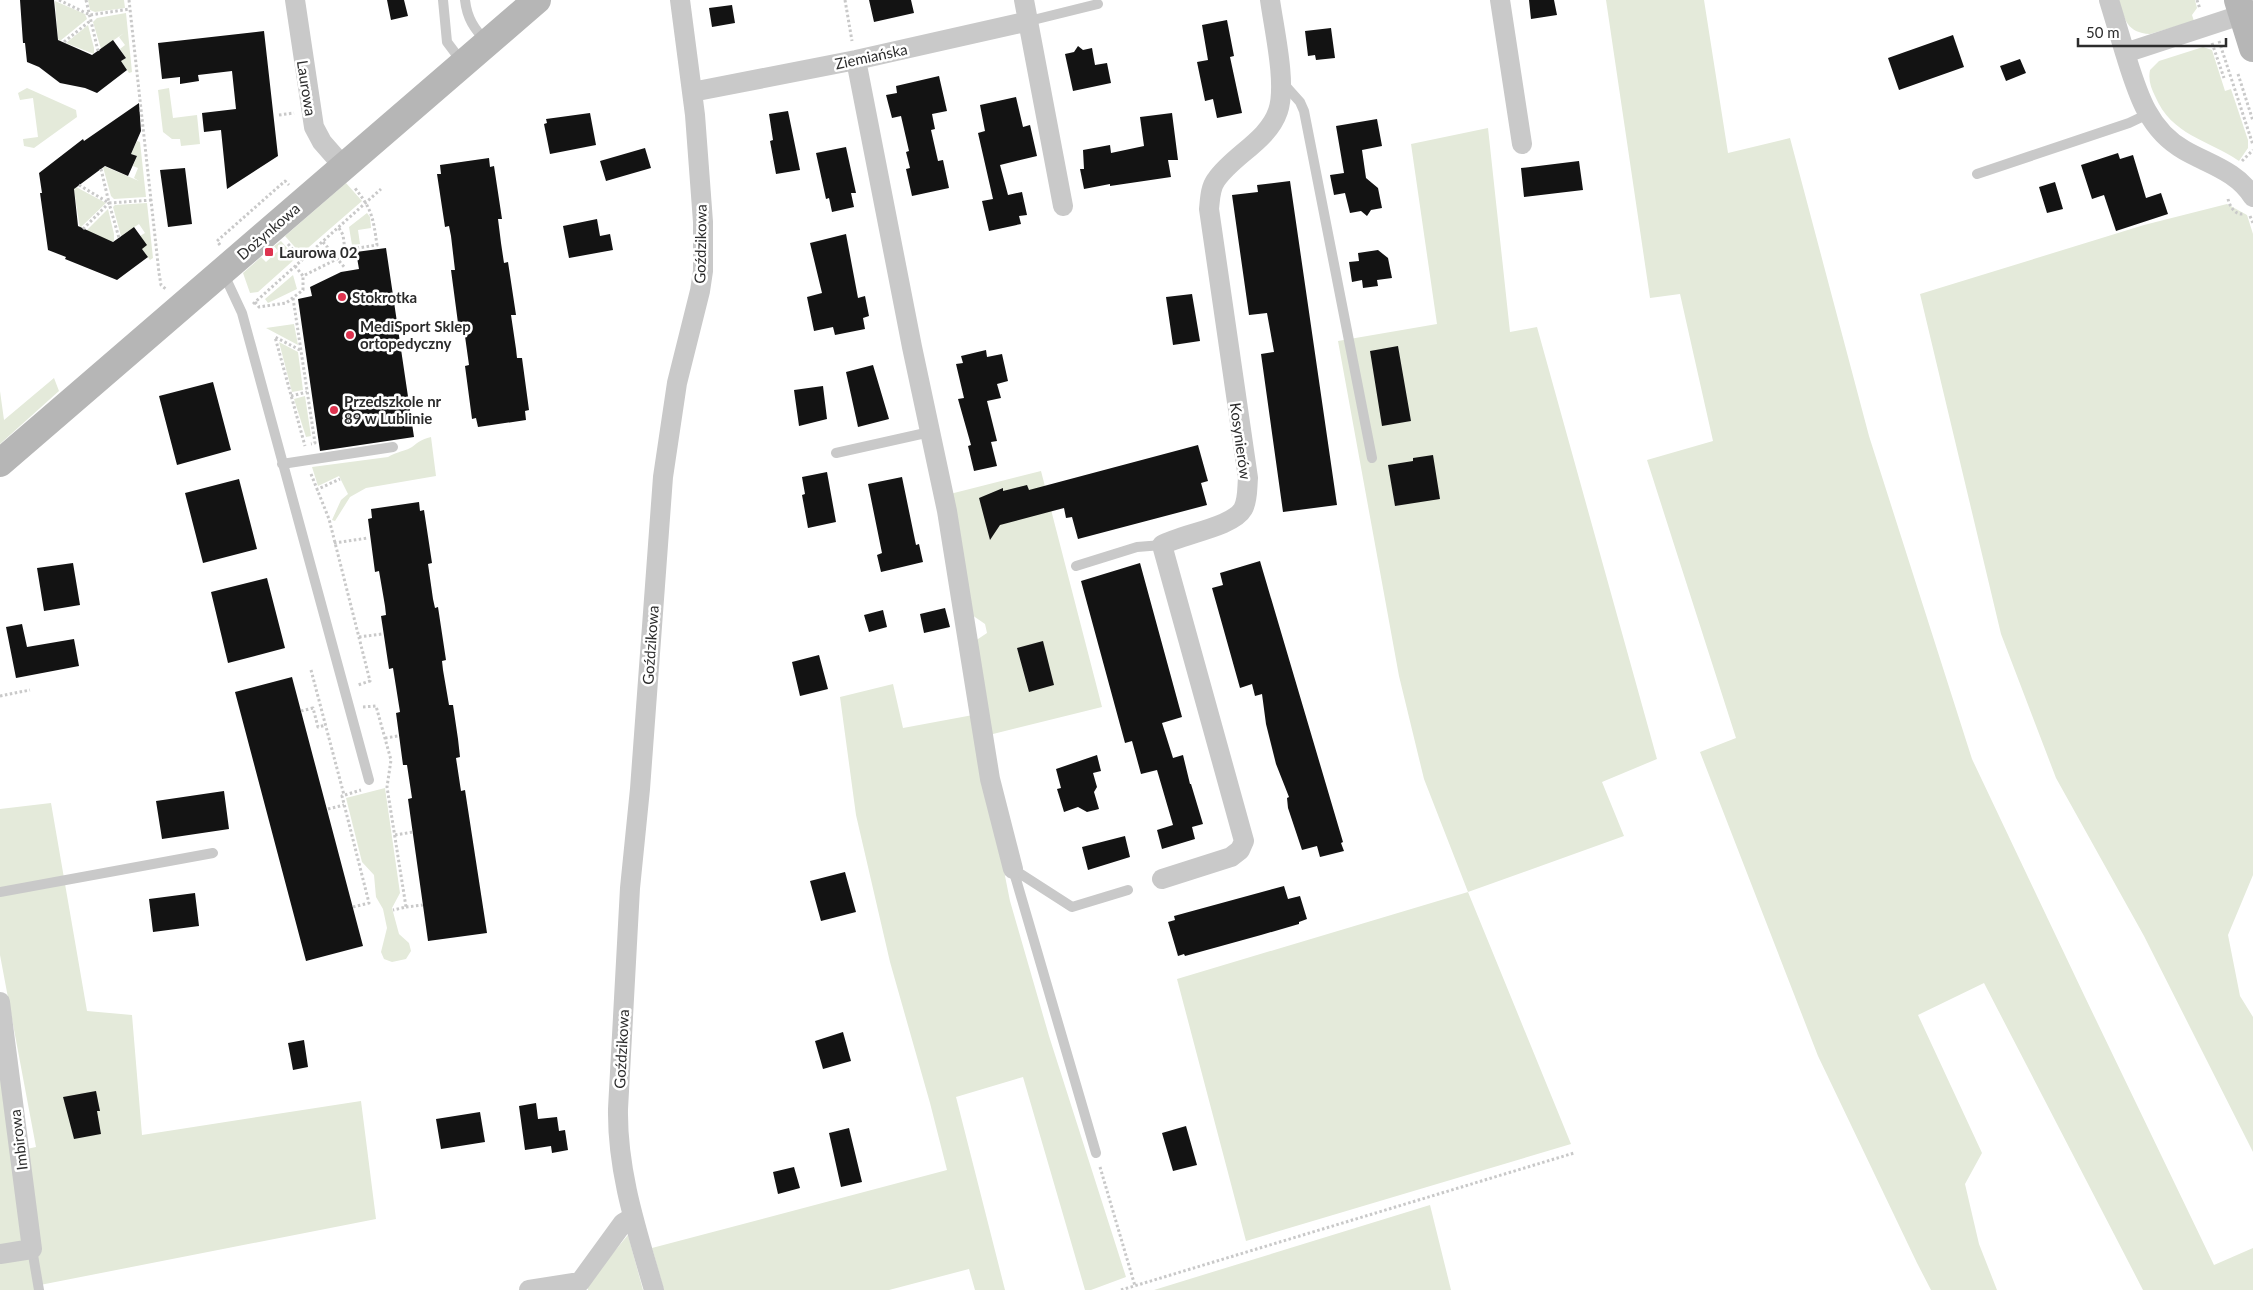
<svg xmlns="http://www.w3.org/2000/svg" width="2253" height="1290" viewBox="0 0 2253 1290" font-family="Lato,sans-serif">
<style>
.green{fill:#e4eada}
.building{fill:#131313}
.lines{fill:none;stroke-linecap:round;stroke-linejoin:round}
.path{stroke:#c9c9c9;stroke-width:3;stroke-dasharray:2.5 2.5;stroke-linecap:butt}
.lane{stroke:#c9c9c9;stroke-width:10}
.street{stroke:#c9c9c9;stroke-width:20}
.secondary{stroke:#b6b6b6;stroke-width:28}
.poi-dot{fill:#de334f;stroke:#fff;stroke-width:2}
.labels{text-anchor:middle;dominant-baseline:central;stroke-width:5;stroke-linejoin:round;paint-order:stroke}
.street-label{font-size:15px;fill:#2c2c2c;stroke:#fff}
.poi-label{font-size:15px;font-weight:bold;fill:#2c2c2c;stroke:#fff;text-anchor:start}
</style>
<rect width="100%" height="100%" fill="#fff"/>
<path class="green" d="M88,0H124L125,8L95,12L90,10Z
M1606,0H1704L1728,153L1790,138L1869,436L1972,759L2084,995L2214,1265L2253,1248V1290H2143L1984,983L1918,1015L1982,1153L1965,1184L1979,1244L1997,1290H1931L1917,1263L1818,1056L1700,752L1736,738L1647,460L1713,441L1680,294L1650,298Z
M2119,0H2195L2197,8L2192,15L2194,21L2150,34C2127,33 2124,19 2119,0Z
M55,1L85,14L87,19L60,41L58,39Z
M126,13L132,72L129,73L121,61L126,58L120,49L125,45L119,37L124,33L101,49L93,22L97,18Z
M88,25L94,48V54L66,43Z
M2203,47L2212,50L2225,91L2231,89L2248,140V148L2239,161C2207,139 2172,136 2155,96C2151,88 2148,80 2150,70L2159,61Z
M27,88L76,110L77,117L34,148L24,146L23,139L38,137L33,98L20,100L18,93Z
M169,88L173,118L197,115L200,144L181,146L180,139H172L163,132L158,90Z
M1488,128L1510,332L1537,327L1657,759L1602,782L1624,836L1468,892L1571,1144L1246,1241L1177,979L1468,892L1424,779L1399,676L1338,341L1437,324L1411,144Z
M137,141L140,142L146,197L114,199L111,196L103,167H106L139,181L134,178L138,168L133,166L137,156L131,154Z
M346,183L362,201L301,254L285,236Z
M76,187L106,203L80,228L74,190Z
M147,203L153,258L150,260L142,249L140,236L145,233L139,224L121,236L113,207L115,205Z
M2227,204L2247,215L2253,234V875L2228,935L2240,996L2253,1017V1152L2144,936L2056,778L2001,634L1920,294L2144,225Z
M108,209L114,234V241L112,242L86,231Z
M367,213L370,217L371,228L358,230L360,244L352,245L349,227Z
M281,241L296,258L258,292L250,293L243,273L261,257L266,262L278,251L274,246Z
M293,275L297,289L268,303L265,299Z
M294,324L298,345L266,328Z
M279,342L298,352L303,390L292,392Z
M54,378L59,391L0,444V391L4,420Z
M305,396L311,436L306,437L294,399Z
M431,437L436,476L366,488L350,497L335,521L332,520L341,500L348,494L339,476L318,486L312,467L388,457C396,452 408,450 412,447C420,441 420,440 431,437Z
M1041,471L1102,707L989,735L972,643L987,633L985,624L972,615L950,494Z
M893,684L903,728L973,715L1010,901L1049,1036L1126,1277L1091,1290H1085L1023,1077L956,1097L1005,1290H975L969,1269L889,1290H664L652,1248L947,1170L930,1103L890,962L856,815L840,697Z
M385,788L400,893L392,908L399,934L409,943L411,951L406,959L392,962L384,959L381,952L387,928L383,909L376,897L374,875L362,862L346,798Z
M51,803L87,1011L132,1015L142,1135L361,1101L376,1219L40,1285L41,1290H0V1066L17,1151L36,1147L0,955V809Z
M1430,1205L1451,1290H1154Z
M628,1235L643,1290H588V1283Z"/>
<path class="building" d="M20,0H54L58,40L92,55L113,40L126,58L121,61L127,70L97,93L85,88L60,83L39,67L27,62L25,43H23Z
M387,0H404L408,16L391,20Z
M869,0H911L914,13L874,22Z
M1529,0H1554L1557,15L1531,19Z
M732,5L735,23L712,27L709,8Z
M1227,20L1234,56L1230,57L1242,113L1217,118L1213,99L1205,101L1197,62L1208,60L1202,25Z
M1331,28L1335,58L1316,60L1315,55L1308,56L1305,31Z
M264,31L278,156L227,189L221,130L204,132L202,113L236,109L232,71L198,75L199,81L180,84V77L162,79L158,43Z
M1953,35L1964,67L1899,90L1888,58Z
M1078,46L1083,50L1092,48L1095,65L1107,63L1111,83L1073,91L1065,54L1074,52Z
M2020,59L2026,73L2006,81L2000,66Z
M939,76L947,111L932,114L935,129L931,130L938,161L943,160L949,188L912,196L906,169L910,168L906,152L909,151L901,116L892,118L886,95L897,93L896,86Z
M1016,97L1023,127L1030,125L1037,156L1000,165L1008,195L1022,192L1027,215L1019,216L1021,224L989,231L982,201L993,199L978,133L985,131L980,105Z
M139,103L141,131L131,154L137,156L128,176L105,166L74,189L78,226L113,242L134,227L147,245L142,249L148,257L117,280L65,259L66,257L48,250L40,193H42L39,173L83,139L84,141Z
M788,111L800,170L776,174L770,141L773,140L769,114Z
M590,113L596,145L550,154L544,124L547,123L546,119Z
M1172,113L1178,160H1168L1171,177L1110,186V184L1084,189L1080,169H1084L1083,150L1110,145L1111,153L1144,146L1140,117Z
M1377,119L1382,146L1362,150L1366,178L1378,188L1382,208L1371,210L1367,216L1361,211L1350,213L1345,193L1334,195L1330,175L1344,173L1336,126Z
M846,147L856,193H851L854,207L832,212L829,198L826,199L816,153Z
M645,148L651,168L606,181L600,161Z
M2118,153L2120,159L2133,155L2146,198L2161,193L2168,214L2116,231L2104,195L2092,199L2081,165Z
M489,158L490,167L494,166L502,219H498L501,243L504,263L508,262L516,315H511L516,349L517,358H522L529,410L525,411L526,420L478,427L476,418L472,419L465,366L469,365L463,322L458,323L451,270H455L451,236L449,226L445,227L437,174H441L440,165Z
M1579,161L1583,190L1524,197L1521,168Z
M185,168L192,224L168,227L160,170Z
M1290,181L1337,505L1283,512L1261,354L1274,352L1267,313L1249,315L1232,195L1258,192L1257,185Z
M2055,182L2063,209L2047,213L2039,187Z
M597,219L600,236L610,234L613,250L569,258L563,226Z
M846,234L858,298L865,296L869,316L863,318L865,329L835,335L833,327L814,331L807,297L822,293L810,243Z
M386,248L414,437L320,451L298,299L312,296L310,287L341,272L359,269L356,252Z
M1378,250L1388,258L1392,278L1377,280L1378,286L1363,288L1362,280L1352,282L1349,262L1359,261L1358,253Z
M1192,294L1200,341L1173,345L1166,297Z
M1398,346L1411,421L1382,426L1370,351Z
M986,350L987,357L1002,354L1008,381L997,384L1001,398L987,401L997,441L991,442L997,466L974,471L968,446L971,445L958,399L964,398L956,364L963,363L961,356Z
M873,365L889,419L858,427L846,372Z
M213,382L231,450L177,465L159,396Z
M823,386L827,419L799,426L794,390Z
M1198,445L1208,481L1201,483L1207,505L1078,539L1072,517L1066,518L1064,508L1000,525L990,540L979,498L1003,488V491L1027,485L1029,490Z
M1433,455L1440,499L1395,506L1388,465L1413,461V458Z
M827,472L836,522L808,528L802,495L805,494L802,477Z
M902,477L916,545L919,544L923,562L881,572L877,555L882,553L868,484Z
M239,479L257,549L203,563L185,493Z
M419,502L420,511L424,510L432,563L428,564L433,599L435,608L438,607L446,660L442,661L443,670L449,705H453L458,739L460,757L456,758L461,791L465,790L487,933L428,941L408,799L412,798L407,765H403L396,713L400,712L393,668L389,669L381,616L386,615L385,606L379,571L375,572L368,519L372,518L371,509Z
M1260,561L1343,842L1341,843L1344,851L1320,857L1317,846L1302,850L1288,808L1287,798L1289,797L1276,764L1266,724L1262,694L1255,696L1252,684L1240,688L1212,588L1223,585L1220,573Z
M73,563L80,605L44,611L37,568Z
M1140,563L1182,717L1162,723L1173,758L1183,755L1190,784H1191L1203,824L1192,827L1195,839L1162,849L1157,830L1173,825L1157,770L1141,774L1132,741L1125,743L1081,581Z
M267,578L285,648L228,663L211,592Z
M945,608L950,627L924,633L920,614Z
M883,610L887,627L869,632L864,615Z
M22,624L27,647L74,639L79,666L16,678L6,627Z
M1043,641L1054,685L1029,692L1017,648Z
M819,655L828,689L800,696L792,662Z
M292,677L363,946L306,961L235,692Z
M1097,755L1101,771L1093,773L1097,787L1094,792L1099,809L1087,812L1078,807L1064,812L1057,789L1061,788L1056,769Z
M224,791L229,829L162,839L156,801Z
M1125,836L1130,857L1088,870L1082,847Z
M845,872L856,912L821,921L810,881Z
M1284,886L1288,899L1300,896L1307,919L1299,922V924L1261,935L1185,956L1184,954L1178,956L1168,922L1175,920L1174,916Z
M195,893L199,926L153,932L149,899Z
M843,1032L851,1061L823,1069L815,1041Z
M304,1040L308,1067L293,1070L288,1043Z
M96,1091L100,1111H97L101,1134L74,1139L63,1097Z
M536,1103L538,1119L557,1117L559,1131L565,1130L568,1150L552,1153L551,1146L525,1150L519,1106Z
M480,1112L485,1142L441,1149L436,1119Z
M1186,1126L1197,1165L1173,1171L1162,1133Z
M849,1128L862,1182L841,1187L829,1133Z
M794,1167L800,1188L778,1194L773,1172Z"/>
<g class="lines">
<path class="path" d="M59,0L90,15L130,9
M86,0L98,51
M129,0L159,273L161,285L167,290
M845,0L852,41
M2197,0L2200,9
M2219,41L2253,145
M64,42L90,21
M2212,43L2224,78
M2238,74L2253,121
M279,115L294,113
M2242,161L2253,150
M101,169L109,203
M79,185L109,203L152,200
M2228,199C2230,207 2235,215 2243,214
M2250,216L2253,223
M339,228L343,235L345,250L377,245C373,217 372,209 354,187
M83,229L109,203L119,238
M323,242L345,268
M288,244L302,260
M220,245L217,241L285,181L289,185
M295,266L303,276L337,259L345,250
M293,298L315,443L311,444
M255,302L259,307L286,303L303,290V276
M253,304L381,189
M300,350L275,337L305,446
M291,396L307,392
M311,474L329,519L370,681L358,685
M316,490L340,479
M334,543L368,538
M359,637L382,634
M311,670L344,795
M0,696L30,690
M363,707L376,706L391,760L387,787L406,907L393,910
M301,711L313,708L318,727L326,725
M385,738L398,736
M328,809L344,805
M395,835L413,832
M353,907L369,903L342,796L361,790
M406,907L423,905
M1100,1167L1135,1286
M1121,1290L1574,1153"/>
<path class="lane" d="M443,0L447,42L462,62
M465,0C467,18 474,29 487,42
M1029,21L1098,4
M1283,83L1300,102L1304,111L1372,458
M1977,174L2129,123L2148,114
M221,274L228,283L242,313L369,780
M836,453L930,432
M282,464L393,447
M1076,566L1137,547L1162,545
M1013,869L1096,1153
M1013,869L1072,907L1128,890
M0,892L213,853
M32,1249L39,1290"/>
<path class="street" d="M295,0L314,127L322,142L343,166
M1024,0L1063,206
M1500,0L1522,144
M2109,0L2125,53L2253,11
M2125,53C2137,91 2147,129 2184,150C2208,164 2237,171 2253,197
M856,60L912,347L947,511L990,779L1013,869
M692,92L856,60L1029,21
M1162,879L1231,857L1240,850L1244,841L1162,545C1182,534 1233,527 1243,509C1248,500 1247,488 1248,478L1209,209C1210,200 1210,188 1216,180C1233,155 1268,141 1278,111C1287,85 1274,29 1270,0
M0,1002L32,1249L0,1254
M529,1290L580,1282L623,1223L633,1217
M654,1290C637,1231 617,1172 618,1109L630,888L640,789L663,477L677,383L700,291L703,271V222L695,115L680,0"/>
<path class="secondary" d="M2238,0L2253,48
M0,463L537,0"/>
</g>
<g class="poi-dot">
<rect x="264" y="247" width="10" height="10" rx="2.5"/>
<circle cx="342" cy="297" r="5"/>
<circle cx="350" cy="335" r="5"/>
<circle cx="334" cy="410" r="5"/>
</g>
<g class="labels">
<g class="street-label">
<text transform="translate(871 56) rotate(-12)">Ziemiańska</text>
<text transform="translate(307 88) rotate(81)">Laurowa</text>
<text transform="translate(268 231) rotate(-41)">Dożynkowa</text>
<text transform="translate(700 244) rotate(-89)">Goździkowa</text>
<text transform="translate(1241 441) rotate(82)">Kosynierów</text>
<text transform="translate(650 645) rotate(-86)">Goździkowa</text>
<text transform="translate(621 1049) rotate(-87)">Goździkowa</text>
<text transform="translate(18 1140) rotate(-97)">Imbirowa</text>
</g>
<g class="poi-label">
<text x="279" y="252">Laurowa 02</text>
<text x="352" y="297">Stokrotka</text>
<text x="360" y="326">MediSport Sklep<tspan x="360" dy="17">ortopedyczny</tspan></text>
<text x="344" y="401">Przedszkole nr<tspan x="344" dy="17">89 w Lublinie</tspan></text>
</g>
</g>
<path d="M2078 38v8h148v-8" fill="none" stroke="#2c2c2c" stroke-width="2.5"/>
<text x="2086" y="38" font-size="15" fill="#2c2c2c" stroke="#ffffff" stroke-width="4" paint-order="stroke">50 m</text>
</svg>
